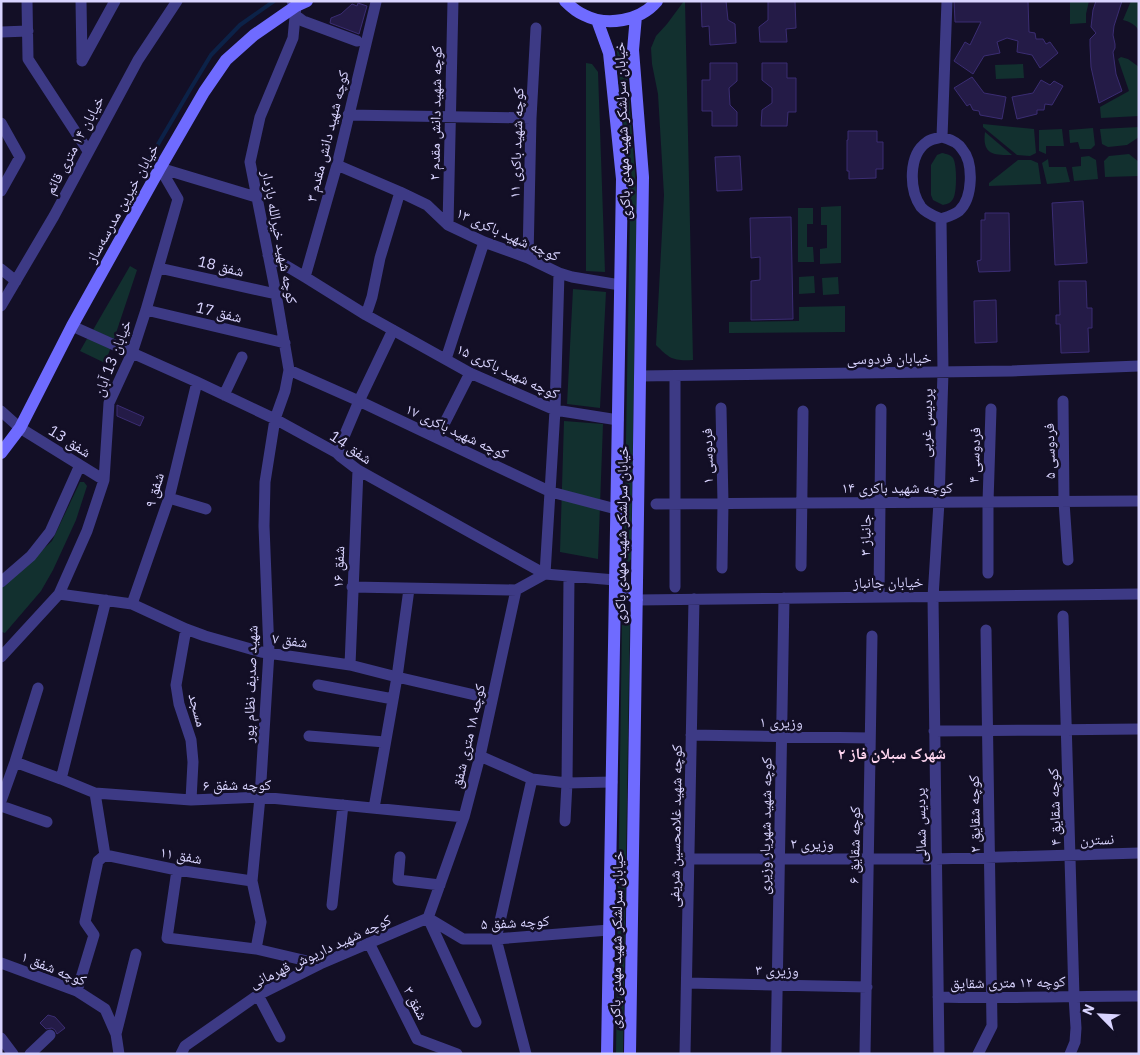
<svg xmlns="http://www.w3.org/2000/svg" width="1140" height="1055" viewBox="0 0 1140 1055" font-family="'IBM Plex Sans','Noto Naskh Arabic',sans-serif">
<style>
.green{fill:#12302f}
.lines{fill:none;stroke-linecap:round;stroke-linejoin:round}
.stream{stroke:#0c2248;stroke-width:4}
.building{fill:#241b47;stroke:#3b2d73}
.minor{stroke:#3d3a85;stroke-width:11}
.secondary{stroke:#6f6bff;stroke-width:12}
.labels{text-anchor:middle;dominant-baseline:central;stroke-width:5;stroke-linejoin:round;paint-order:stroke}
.street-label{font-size:15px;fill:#d9d4ff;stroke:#130f26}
.neighbourhood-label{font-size:16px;font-weight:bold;fill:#ffd6f0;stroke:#130f26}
</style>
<rect width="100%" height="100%" fill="#130f26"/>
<path class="green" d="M684,1H685L693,360C673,361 670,359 656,345L664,195L658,94L652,64L651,48L656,36L667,24Z
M1070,1H1089L1086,14V23L1070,24Z
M1131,1H1139V31C1135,24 1130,22 1123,20Z
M620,44L625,46L635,172L637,207L631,559L629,562L625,561L624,556L630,208L618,58L616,47Z
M1121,57L1128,59L1139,67V116L1101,118L1100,107L1129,91L1118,59Z
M586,63L592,64L598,72L605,272L586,271Z
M1023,64L1024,78L996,79L995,65Z
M983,124L1034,129L1036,153L1030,156L1017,155L983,127Z
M1139,127V137L1127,145L1108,147L1102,144L1100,129Z
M1093,128L1095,145L1091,149H1080L1078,142L1070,143L1069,130Z
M1062,129L1064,146H1046V154L1039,151V130Z
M985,132L1012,155C994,155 982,155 985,132Z
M942,153C946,154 950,154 953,158C957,164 957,193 953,199C951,203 947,204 943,205L933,200L931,195V165L937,155Z
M1129,154L1139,162V176L1105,177L1104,161L1109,156Z
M1089,156L1096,160L1098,179L1074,181L1072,167L1081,166V157Z
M1048,159L1049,167H1066L1070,182L1047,184L1042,163Z
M1018,160H1031L1038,163L1041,184L989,186V183Z
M841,206V263L820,264V249L827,248V225H821V207Z
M798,208H813V224H807V247H813L814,262H798Z
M130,266L137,270L114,339L93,330Z
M814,276L815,293L799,294V277Z
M838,277L839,294L823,295L822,278Z
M573,289L606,292L600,408L567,404Z
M845,306V332L729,333V322L799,321V307Z
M88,337L111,347L105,363L80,351Z
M564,421L603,424L598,559L560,552Z
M80,482H84L87,486L76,520L53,570L41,591L5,633L2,632L1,588L52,541Z
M630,612L623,1054H616L622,618L624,613Z"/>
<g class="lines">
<path class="stream" d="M149,167L147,163L191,88L211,55L240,25L274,1"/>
</g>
<path class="building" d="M701,1H726L728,20L735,24L736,43L710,45L709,26L702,27Z
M768,1H795L796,28L786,29L787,42H760L759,27L768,20Z
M954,1H1028L1029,32L1035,33L1036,39H1043L1046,44L1050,42L1058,53L1040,68L1032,55L1017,52L1018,41L1007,38L997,42L1000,53L984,56L973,74L954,61L965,42L970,45L981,22H955Z
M1096,1H1122L1114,26L1113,35L1115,44V48L1113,52L1116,74L1122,91L1099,103L1091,67L1090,45V39L1096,33L1091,27L1093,10Z
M358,3L367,6L359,34L330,23L331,18L341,14L352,4L357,6Z
M710,63H737V81L729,88L730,105L737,112V126H712V111H702V80H710Z
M762,63H787V78H796V112H788L787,126H761L762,110L772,103V88L762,80Z
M972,77L984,93L1006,97L1002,119L980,115L979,111L973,110L970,104L967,106L954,88Z
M1041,80L1050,85L1054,81L1063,86L1052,105L1045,104L1044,110H1037V114L1017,119L1012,97L1033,93Z
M848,131H877V142H883V169H876V178L849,179V171H847V140H848Z
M740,156L742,190L717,191L715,157Z
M1083,201L1087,263L1055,265L1052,203Z
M985,213H1009L1010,271L979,272L977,261L981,260V220H985Z
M791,217L793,319L751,320V281L760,280V257L751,258L750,218Z
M1059,281H1086L1087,308H1092V328H1088L1089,352L1061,353L1060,324H1056V315H1060Z
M996,300L997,342L975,343L974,301Z
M117,405L144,417L140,426L117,416Z
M48,1015L55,1017L65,1028L57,1034L55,1030L52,1028L46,1029L40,1023Z"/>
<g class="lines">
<path class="minor" d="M27,1L28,59L88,151
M81,1L82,59
M295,15L303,21L357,41
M1,32L28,31
M82,61L115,1
M348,115L531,118
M1,123L20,157L1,191
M942,137C949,139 958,142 962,149C974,163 973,198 959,211C954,215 947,217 941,219C934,216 926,213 921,207C909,190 908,155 927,142C931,139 937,138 942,137Z
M942,137L947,1
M337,165L400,192L427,205L448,225L484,242L528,258L559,273L572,277L620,285
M160,168L256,197
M448,225L453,1
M268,255L305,277L366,315L470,373L555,410L618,420
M528,258L531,118L536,28
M159,268L276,294
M1,269L16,281
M305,277L337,165L376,2
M1,306L54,216L138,60L177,1
M146,310L285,343
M366,315L372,297L380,258L400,192
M72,326L197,382L275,419L337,453L341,457L358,470L545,574L615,580
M446,359L484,242
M289,370L359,401L551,492L616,509
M640,376L1012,371L1139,366
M224,395L242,357
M1063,401L1064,502L1068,560
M721,408L723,503L722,568
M1,411L20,428L104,480
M437,438L470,373
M337,453L359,401L393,330
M169,498L206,509
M656,504L1139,501
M801,566L803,411
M988,573V502L991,409
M1,582L31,556L50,532L80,465
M352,587L516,590
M675,587V376
M59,594L132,604L186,629L205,636L261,652L350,665L397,677L492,699
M879,597L881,409
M637,600L1139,594
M132,604L169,498L197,382
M1063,616L1074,996L1076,1028L1075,1042L1070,1054
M186,629L176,685L179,704L191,740L193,762L191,800
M1,657L59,594L87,531L104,480L109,403L132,353L146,310L178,199L160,168
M350,665L358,470
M318,685L393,699
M934,731L1139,729
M691,735L870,738
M309,736L385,742
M480,756L532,779L567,783L612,782
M15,762L61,779L95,793L191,800L260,797L464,817
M61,779L106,600
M1,801L15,762L38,688
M1,806L47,822
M374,808L397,677L409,589
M565,821L567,783L569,577
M105,855L177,870L252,881
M400,857L398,880L440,885
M689,859H936L1139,853
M177,870L167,938L256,949L320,964
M332,905L343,805
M428,918L464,817L480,756L516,590L545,574L555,410L559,273
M428,918L463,939H496L609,930
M428,918L476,1022
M369,943L417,1039L457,1054
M256,949L261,922L252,881L260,797L269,652L264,526L265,482L275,419L285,391L289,370L276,294L250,162L260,117L293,38L296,6L292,1
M1,963L77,991L105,1009L116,1034L119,1054
M687,983L867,987
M77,991L94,935L85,922L98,861L105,855L95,793
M258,995L280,1037
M938,997C1005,999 1072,996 1139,996
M116,1034L136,954
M1,1038L13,1054
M30,1054L50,1035
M181,1054L185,1046L258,995L320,964L428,918
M526,1054L496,939L532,779
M685,1054L694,599
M776,1054L784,598
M865,1054L872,636
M939,1054L933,597L939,502L943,372L941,219
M978,1054L992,1026L986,630"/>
<path class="secondary" d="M565,1C571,7 577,12 584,15C607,27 640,21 657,1
M597,20L609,53L622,179L607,1054
M1,453L20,428L72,326L160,168L204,92L226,60L254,35L296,6L307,1
M615,580L637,600
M630,1054L643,177L633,50L636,16"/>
</g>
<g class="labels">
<g class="street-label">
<text transform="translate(435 113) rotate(-89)">کوچه شهید دانش مقدم ۲</text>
<text transform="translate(622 131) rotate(-92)">خیابان سرلشکر شهید مهدی باکری</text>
<text transform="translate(327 136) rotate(-76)">کوچه شهید دانش مقدم ۳</text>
<text transform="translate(516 143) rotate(-88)">کوچه شهید باکری ۱۱</text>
<text transform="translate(74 145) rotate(-62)">خیابان ۱۴ متری قائم</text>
<text transform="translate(122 203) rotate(-61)">خیابان خیرین مدرسه‌ساز</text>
<text transform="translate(508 234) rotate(24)">کوچه شهید باکری ۱۳</text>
<text transform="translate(280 237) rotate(79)">کوچه شهید خیرالله بازدار</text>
<text transform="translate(221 266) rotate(13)">شفق 18</text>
<text transform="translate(219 312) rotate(13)">شفق 17</text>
<text transform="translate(112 358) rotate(-69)">خیابان 13 آبان</text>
<text transform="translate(889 358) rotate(-1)">خیابان فردوسی</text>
<text transform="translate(508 371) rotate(25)">کوچه شهید باکری ۱۵</text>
<text transform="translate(926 423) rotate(-88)">پردیس غربی</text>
<text transform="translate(457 431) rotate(25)">کوچه شهید باکری ۱۷</text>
<text transform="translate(70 441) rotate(32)">شفق 13</text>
<text transform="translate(351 447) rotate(34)">شفق 14</text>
<text transform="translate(1049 451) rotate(-91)">فردوسی ۵</text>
<text transform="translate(974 455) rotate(-88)">فردوسی ۴</text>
<text transform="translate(707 456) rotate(-91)">فردوسی ۱</text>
<text x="897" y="487">کوچه شهید باکری ۱۴</text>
<text transform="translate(154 490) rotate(-74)">شفق ۹</text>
<text transform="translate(621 535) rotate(-89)">خیابان سرلشکر شهید مهدی باکری</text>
<text transform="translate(865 535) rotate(-89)">جانباز ۳</text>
<text transform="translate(338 567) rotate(-88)">شفق ۱۶</text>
<text transform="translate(888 582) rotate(-1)">خیابان جانباز</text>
<text transform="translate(290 640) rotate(8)">شفق ۷</text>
<text transform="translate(250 684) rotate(-88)">شهید صدیف نظام پور</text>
<text transform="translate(198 710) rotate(75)">مسجد</text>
<text transform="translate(781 722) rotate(1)">وزیری ۱</text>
<text transform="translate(468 736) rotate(-77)">کوچه ۱۸ متری شفق</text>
<text x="237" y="784">کوچه شفق ۶</text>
<text transform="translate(1054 807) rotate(-92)">کوچه شقایق ۴</text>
<text transform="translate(974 814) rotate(-91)">کوچه شقایق ۲</text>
<text transform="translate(920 825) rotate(-91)">پردیس شمالی</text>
<text transform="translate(675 826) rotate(-89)">کوچه شهید غلامحسین شریفی</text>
<text transform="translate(765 826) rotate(-89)">کوچه شهید شهریار وزیری</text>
<text transform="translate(1097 839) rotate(-2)">نسترن</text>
<text x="812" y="843">وزیری ۲</text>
<text transform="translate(854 845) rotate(-89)">کوچه شقایق ۶</text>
<text transform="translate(181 855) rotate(10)">شفق ۱۱</text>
<text transform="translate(515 922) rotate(-3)">کوچه شفق ۵</text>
<text transform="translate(616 940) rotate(-89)">خیابان سرلشکر شهید مهدی باکری</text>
<text transform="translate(320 951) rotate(-25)">کوچه شهید داریوش قهرمانی</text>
<text transform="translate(54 968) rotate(22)">کوچه شفق ۱</text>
<text transform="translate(777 970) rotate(1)">وزیری ۳</text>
<text transform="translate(1008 982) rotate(-1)">کوچه ۱۲ متری شقایق</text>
<text transform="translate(416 1003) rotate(63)">شفق ۳</text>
</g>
<g class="neighbourhood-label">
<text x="892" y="753">شهرک سبلان فاز ۲</text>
</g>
</g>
<rect width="1140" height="1055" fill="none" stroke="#d9d4ff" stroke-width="5"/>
<g transform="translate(1100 1015) rotate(294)" stroke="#130f26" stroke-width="4" paint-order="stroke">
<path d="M0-4L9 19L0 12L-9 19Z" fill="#d9d4ff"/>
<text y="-8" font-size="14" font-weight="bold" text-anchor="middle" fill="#d9d4ff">N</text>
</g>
</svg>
